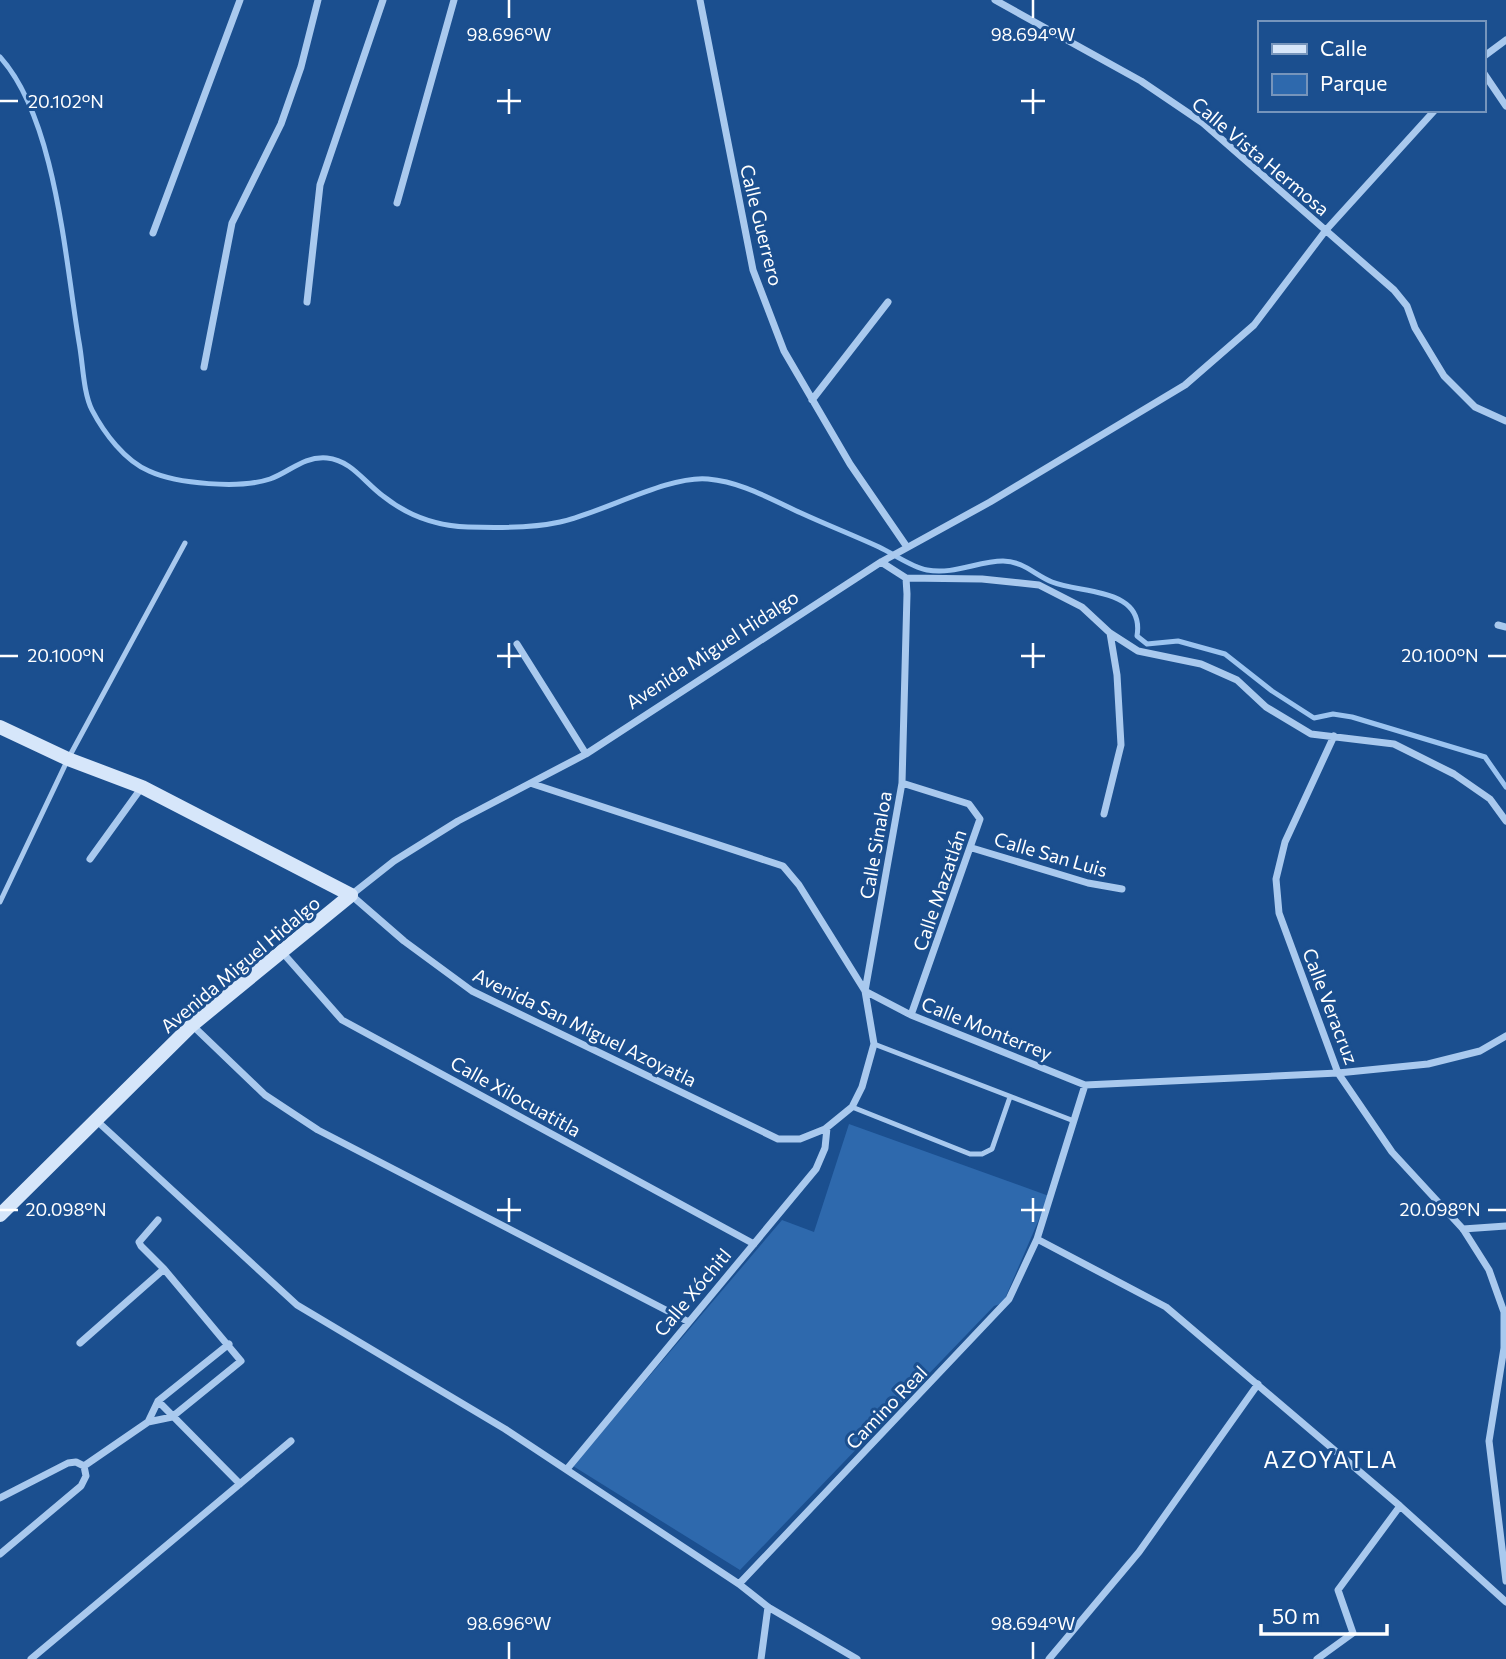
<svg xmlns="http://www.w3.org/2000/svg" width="1506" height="1659" viewBox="0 0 1506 1659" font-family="Commissioner,sans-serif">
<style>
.green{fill:#2e69ad}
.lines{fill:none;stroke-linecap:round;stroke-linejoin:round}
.stream{stroke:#9cc4f0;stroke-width:5}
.lane{stroke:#a9c9ee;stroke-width:5}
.street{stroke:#a9c9ee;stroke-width:7}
.secondary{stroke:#d6e6fa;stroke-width:14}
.ticks{fill:none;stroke:#fff;stroke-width:2.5}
.labels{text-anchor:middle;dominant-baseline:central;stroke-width:6;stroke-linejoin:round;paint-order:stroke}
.street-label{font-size:19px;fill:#fff;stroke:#1b4f8f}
.quarter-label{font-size:23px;letter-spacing:2px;fill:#fff;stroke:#1b4f8f}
.ticks-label{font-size:18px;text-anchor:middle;fill:#fff;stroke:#1b4f8f;stroke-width:6;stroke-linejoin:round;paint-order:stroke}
</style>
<rect width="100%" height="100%" fill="#1b4f8f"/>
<path class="green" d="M849,1124L1049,1196L1003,1303L994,1306L740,1570L573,1466L782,1220L814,1232Z"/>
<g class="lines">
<path class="stream" d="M0,57C56,119 65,259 79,342C83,363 83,392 92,410C104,433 125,461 149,471C177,484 240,489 270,479C290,472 303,456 327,458C351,460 365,483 383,496C408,516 437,526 468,527C496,528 533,528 560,522C602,513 669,475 708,479C742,482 770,499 801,513C827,525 853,535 879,547C894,554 911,567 927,570C954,575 978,561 1003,561C1023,561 1035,575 1052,582C1083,594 1145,588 1137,636L1147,644L1178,641L1225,654L1272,691L1314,718L1333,714L1352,717L1485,757L1506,787"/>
<path class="lane" d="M0,902L68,759L185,543
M874,1044L1074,1121
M852,1107L970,1154H982L992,1149L1010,1097"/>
<path class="street" d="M700,0L753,270L784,351L850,464L907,547
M995,0L1141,81L1203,123L1394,290L1407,306L1415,328L1444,376L1475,407L1506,421
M1483,57L1506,40
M1483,72L1506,106
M397,203L454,0
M153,233L240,0
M307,302L320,185L383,0
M204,367L232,223L281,124L301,67L318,0
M812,400L888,302
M881,562L906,578L907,594L902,783L865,991L874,1044L862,1087L852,1107L825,1129L800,1139H778L472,991L404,941L351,895L394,861L458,821L586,754L881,562L990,502L1185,385L1254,325L1326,230L1435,110
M906,578L982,579L1039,585L1082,607L1110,633L1138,651L1201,664L1237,680L1266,707L1311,734L1394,744L1454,774L1490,799L1506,821
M1498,625L1506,627
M517,644L586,754
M1334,736L1285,842L1276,879L1279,913L1338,1073L1392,1152L1463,1229L1489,1270L1504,1312V1348L1489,1441L1506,1581
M902,783L969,804L980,819L911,1015
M533,784L783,866L799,885L865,991L911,1015L1085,1085L1338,1073L1428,1064L1480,1051L1506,1036
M1104,814L1121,745L1117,675L1110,633
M972,848L1088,883L1122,889
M90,859L142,787
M282,952L342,1020L754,1244
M192,1025L265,1095L318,1130L687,1321
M97,1121L297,1305L505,1429L739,1584L768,1607L857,1659
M1463,1229L1506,1226
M1037,1239L1166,1307L1400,1506L1506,1602
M80,1343L164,1269
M158,1401L240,1484
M148,1422L158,1401L229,1344
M84,1466L148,1422L172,1417L241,1361L164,1269L141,1246L139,1242L158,1220
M567,1469L816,1169L825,1148L827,1128
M0,1498L68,1463L76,1462L84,1466
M0,1554L81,1486L86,1476L84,1466
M739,1584L1009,1299L1037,1239L1085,1085
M31,1659L291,1441
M761,1659L768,1607
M1049,1659L1139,1552L1258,1384
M1317,1659L1353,1633L1338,1590L1400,1506"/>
<path class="secondary" d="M0,727L68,759L142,787L351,895L192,1025L0,1215"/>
</g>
<path class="ticks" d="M509,0V18M1033,0V18M509,89V114M1033,89V114M0,101H18M497,101H521M1021,101H1045M509,643V668M1033,643V668M0,656H18M497,656H521M1021,656H1045M1488,656H1506M509,1198V1222M1033,1198V1222M0,1210H18M497,1210H521M1021,1210H1045M1488,1210H1506M509,1642V1659M1033,1642V1659"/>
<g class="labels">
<g class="street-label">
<text transform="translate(1261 156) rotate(40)">Calle Vista Hermosa</text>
<text transform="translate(762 225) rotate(76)">Calle Guerrero</text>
<text transform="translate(712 649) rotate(-33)">Avenida Miguel Hidalgo</text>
<text transform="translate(875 845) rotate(-80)">Calle Sinaloa</text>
<text transform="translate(1051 854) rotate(16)">Calle San Luis</text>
<text transform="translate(939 890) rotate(-71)">Calle Mazatlán</text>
<text transform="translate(240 964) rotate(-40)">Avenida Miguel Hidalgo</text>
<text transform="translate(1331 1006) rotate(69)">Calle Veracruz</text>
<text transform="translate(585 1027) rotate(26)">Avenida San Miguel Azoyatla</text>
<text transform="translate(987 1028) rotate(22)">Calle Monterrey</text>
<text transform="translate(516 1096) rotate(29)">Calle Xilocuatitla</text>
<text transform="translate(692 1292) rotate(-50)">Calle Xóchitl</text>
<text transform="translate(886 1407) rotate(-46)">Camino Real</text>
</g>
<g class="quarter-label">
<text x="1331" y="1459">AZOYATLA</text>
</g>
</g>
<g class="ticks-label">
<text x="509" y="41">98.696°W</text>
<text x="1033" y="41">98.694°W</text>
<text x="66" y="108">20.102°N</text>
<text x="66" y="662">20.100°N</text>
<text x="1440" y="662">20.100°N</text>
<text x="66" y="1216">20.098°N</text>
<text x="1440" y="1216">20.098°N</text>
<text x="509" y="1630">98.696°W</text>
<text x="1033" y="1630">98.694°W</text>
</g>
<rect x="1258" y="21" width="228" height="91" fill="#1b4f8f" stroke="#7695bc" stroke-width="2"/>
<rect x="1272" y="44" width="35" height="10" fill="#d6e6fa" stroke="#7695bc" stroke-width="2"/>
<text x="1320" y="56" font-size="21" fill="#ffffff">Calle</text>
<rect x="1272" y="74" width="35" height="21" fill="#2e69ad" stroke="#7695bc" stroke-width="2"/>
<text x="1320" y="91" font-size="21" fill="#ffffff">Parque</text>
<path d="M1261 1624v10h126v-10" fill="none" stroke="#ffffff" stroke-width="3.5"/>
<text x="1272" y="1624" font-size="21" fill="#ffffff" stroke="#1b4f8f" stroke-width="5" paint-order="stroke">50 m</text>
</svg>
